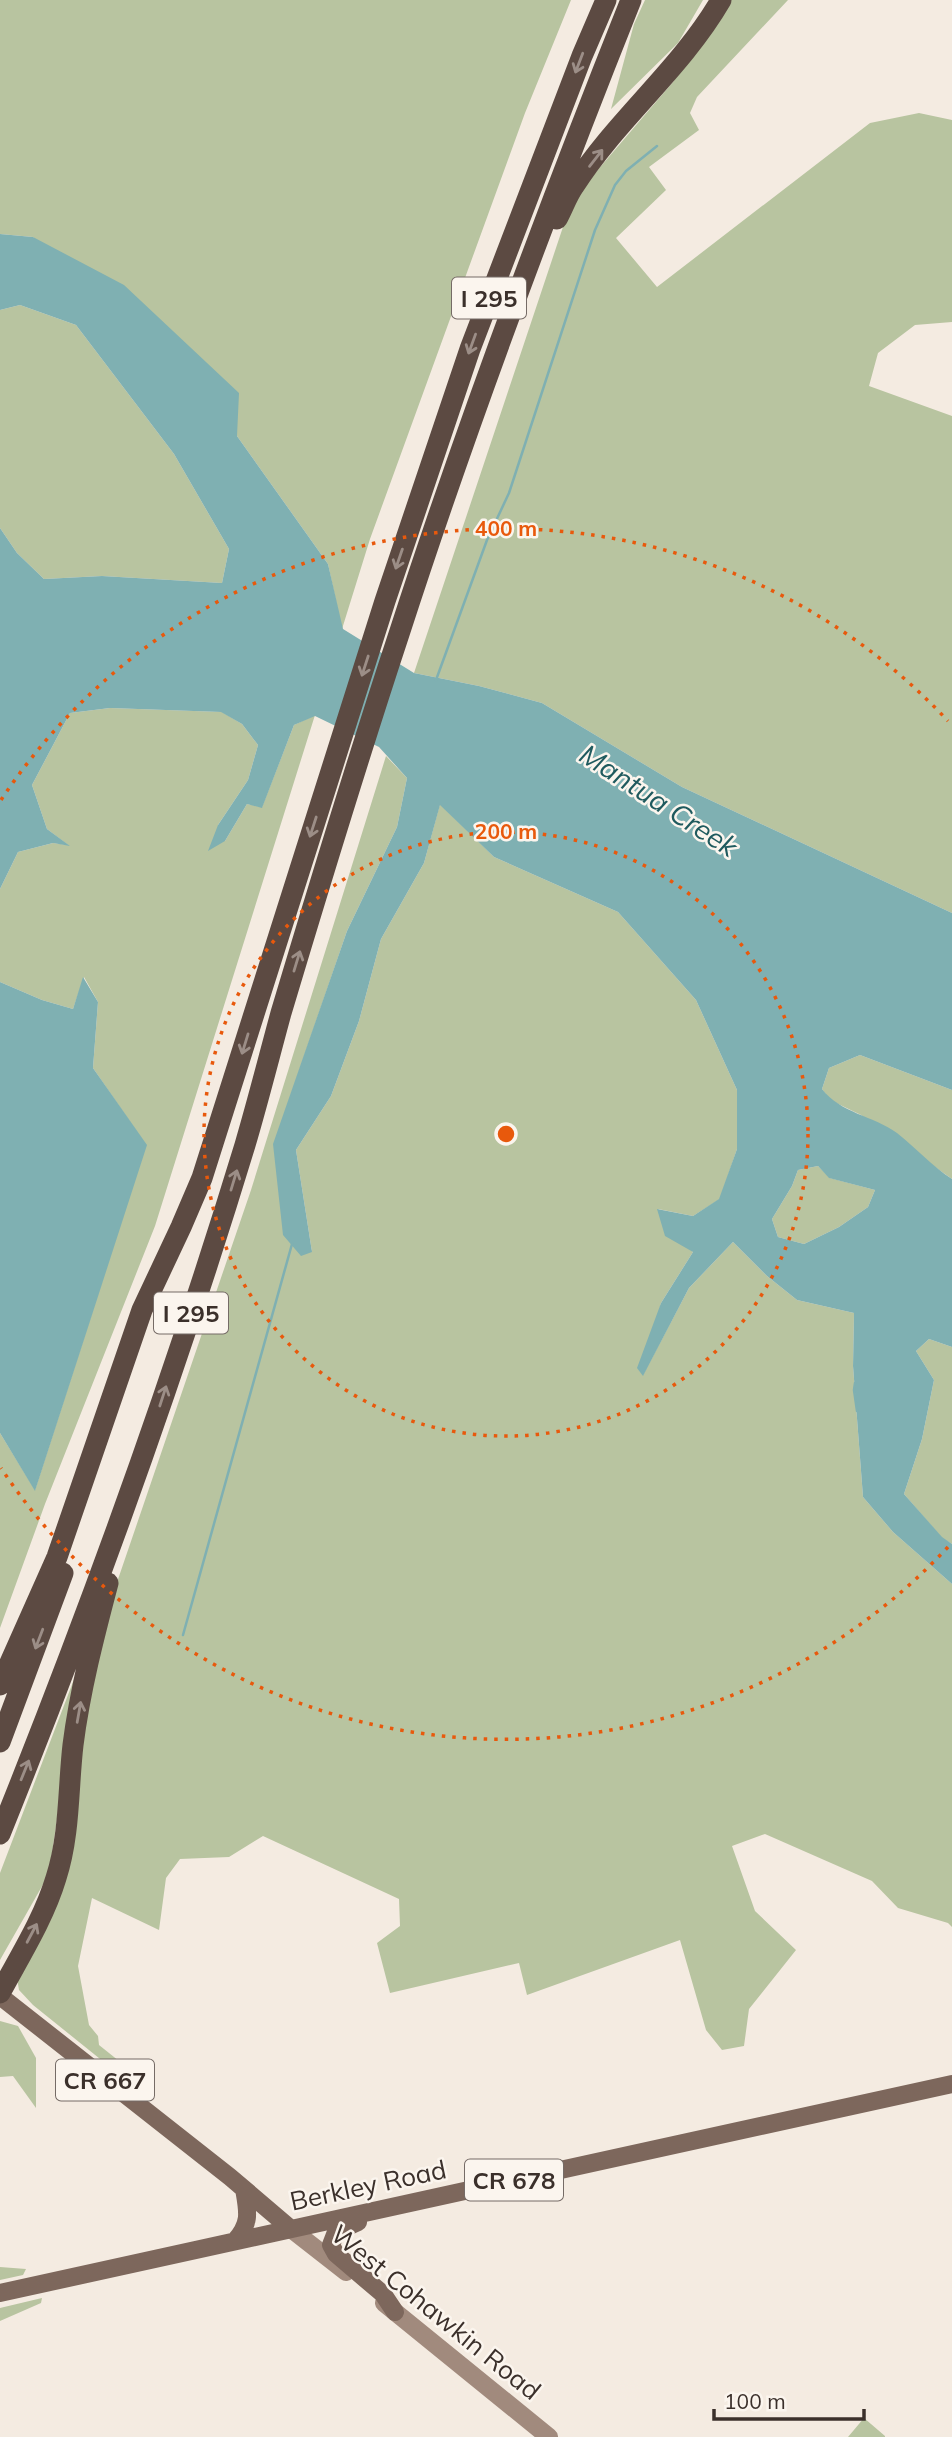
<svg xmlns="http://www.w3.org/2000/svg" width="952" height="2437" viewBox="0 0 952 2437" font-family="Mulish,sans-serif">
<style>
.green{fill:#b8c4a0}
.water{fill:#7fb0b2;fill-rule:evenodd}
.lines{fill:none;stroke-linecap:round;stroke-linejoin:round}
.stream{stroke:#7fb0b2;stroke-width:2.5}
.secondary{stroke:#a18a7d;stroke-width:18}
.primary{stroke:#7d675c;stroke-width:18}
.highway{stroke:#5c4a42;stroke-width:21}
.oneway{stroke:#9c8e87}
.ring{fill:none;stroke:#e8590c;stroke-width:3.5;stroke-dasharray:3.5 7}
.labels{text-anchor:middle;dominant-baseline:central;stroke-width:5;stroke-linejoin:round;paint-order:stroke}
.shield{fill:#fbf5ee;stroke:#756b66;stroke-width:2}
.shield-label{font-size:24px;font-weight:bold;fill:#3b302b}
.street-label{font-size:26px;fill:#3b302b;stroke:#fbf5ee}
.water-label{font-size:28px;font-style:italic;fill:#1f5a5e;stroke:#fbf5ee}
.centre{fill:#e8590c;stroke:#fbf5ee;stroke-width:3.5}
.ring-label{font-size:21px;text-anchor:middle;font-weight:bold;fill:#e8590c;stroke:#fbf5ee;stroke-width:5;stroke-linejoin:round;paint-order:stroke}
</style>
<rect width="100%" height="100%" fill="#f4ebe1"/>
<path class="green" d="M0,0H571L525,113L370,539L342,629L328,564L237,436L33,237L0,234Z
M645,0H703L678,43L611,109L634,24Z
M727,0H788L697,97L690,113L699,130L649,167L666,190L616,238L657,287L870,123L919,113L952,120V322L915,325L878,353L869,386L952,416V913L682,787L542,703L479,686L414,673L572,200L673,82Z
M20,305L76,325L174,454L229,549L222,583L102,576L44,579L17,553L0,528V310Z
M110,708L222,712L242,724L258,745L248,780L218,825L225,841L247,804L262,807L294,725L315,715L155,1226L45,1504L0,1628V1433L35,1490L146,1145L93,1068L98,1002L84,977L73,1009L42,1000L0,982V889L18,852L53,843L68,845L47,829L32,785L70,713Z
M386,756L407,778L397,827L347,931L274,1144L312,1252L296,1150L331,1096L359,1021L381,939L424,863L440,804L494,857L618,912L696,1000L737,1090V1149L720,1199L693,1216L658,1209L693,1252L661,1303L643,1375L689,1288L733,1242L767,1276L797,1300L854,1313L853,1366L863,1497L893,1532L952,1584V1927L948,1923L898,1908L872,1881L765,1834L732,1846L755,1911L796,1950L749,2009L744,2046L722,2050L706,2030L680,1940L527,1995L519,1963L390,1993L377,1943L400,1926L399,1899L263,1836L229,1857L180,1859L166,1878L159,1930L92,1898L78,1966L89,2025L98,2036L99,2045L129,2069L125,2079L33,2005L19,1990L17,1978L57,1902L80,1739L100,1632L251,1190Z
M860,1055L952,1090V1179L861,1115L830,1100L822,1089L829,1068Z
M818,1166L830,1178L875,1190L868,1207L839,1227L804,1244L778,1237L772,1219L792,1186L798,1170Z
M929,1339L952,1347V1544L942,1538L904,1494L922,1439L934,1380L916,1351Z
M76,1674L77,1681L49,1874L0,1960V1873Z
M0,2021L18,2026L36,2058V2108L13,2076L0,2077Z
M0,2267L26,2269L23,2275L0,2280Z
M42,2298L41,2303L0,2321V2308Z
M864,2418L885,2436V2437H848Z"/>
<path class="water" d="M0,234L33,237L124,285L239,393L237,436L328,564L343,629L414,673L479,686L542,703L682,787L952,913V1090L860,1055L829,1068L822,1089C840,1113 874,1116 897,1133C916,1148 932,1166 952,1179V1347L929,1339L916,1351L934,1380L922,1439L904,1494L942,1537L952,1544V1584L893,1532L863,1497L853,1366L854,1313L797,1300L767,1276L733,1242L689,1288L643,1376L637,1368L661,1303L693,1252L665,1236L657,1209L693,1216L719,1199L737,1149V1090L696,1000L618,912L494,857L440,805L424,863L381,939L359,1021L331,1096L296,1150L312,1252L301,1256L283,1235L273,1144L347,931L397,827L407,778L379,747L315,716L294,725L262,808L247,804L225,841L208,851L218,825L248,780L258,745L242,724L221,712L110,708L70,713L32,785L47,829L70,846L53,843L18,852L0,889V528L17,553L44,579L102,576L222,583L229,549L174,454L76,325L20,305L0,310ZM818,1166L829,1178L875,1190L868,1207L839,1227L804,1244L778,1237L772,1219L792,1186L798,1170Z
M83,977L98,1002L93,1068L147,1145L35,1491L0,1433V982L42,1000L73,1009Z"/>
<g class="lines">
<path class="stream" d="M436,680L487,540L509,493L595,230L615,185L626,171L657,146
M855,1383L854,1390L857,1411
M183,1635L292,1244"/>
<path class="secondary" d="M291,2229L346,2272
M384,2303L549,2437"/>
<path class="primary" d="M0,1996L230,2177L291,2229
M358,2222L336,2232L331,2245L336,2254L383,2294L395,2312
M235,2241C251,2223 248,2212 244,2189
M0,2293L952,2084"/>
<path class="highway" d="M557,219C563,208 567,196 574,186C617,119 681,69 721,0
M0,1685L57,1557L142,1310L181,1227L202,1178L385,601L470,349L582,56L606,0
M0,1742L63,1573
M0,1834C91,1608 174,1378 245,1145C258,1101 269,1057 281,1013C319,886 358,758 400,631C469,418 548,208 631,0
M0,1993C20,1956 44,1918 56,1878C70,1835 68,1788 73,1745C80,1690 94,1636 108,1583"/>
</g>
<defs><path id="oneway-shaft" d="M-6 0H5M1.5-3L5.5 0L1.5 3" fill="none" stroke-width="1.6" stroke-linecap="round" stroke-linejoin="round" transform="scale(1.75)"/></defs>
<g class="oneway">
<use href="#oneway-shaft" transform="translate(579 63) rotate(111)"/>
<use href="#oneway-shaft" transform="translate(596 158) rotate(-52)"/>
<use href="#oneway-shaft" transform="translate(472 344) rotate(110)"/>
<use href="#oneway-shaft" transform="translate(399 559) rotate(109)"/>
<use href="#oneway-shaft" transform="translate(365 666) rotate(108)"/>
<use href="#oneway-shaft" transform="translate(313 827) rotate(108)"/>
<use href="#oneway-shaft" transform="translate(297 961) rotate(-73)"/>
<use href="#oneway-shaft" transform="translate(245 1044) rotate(107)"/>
<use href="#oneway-shaft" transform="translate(234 1180) rotate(-73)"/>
<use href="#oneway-shaft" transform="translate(163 1396) rotate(-72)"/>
<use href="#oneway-shaft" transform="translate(39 1639) rotate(111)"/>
<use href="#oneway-shaft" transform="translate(79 1712) rotate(-80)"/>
<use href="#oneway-shaft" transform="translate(25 1770) rotate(-68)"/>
<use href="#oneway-shaft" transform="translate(32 1933) rotate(-62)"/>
</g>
<g class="ring">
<circle cx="506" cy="1134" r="302"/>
<path d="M948 1547A605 605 0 0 1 1 1468M1 800A605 605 0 0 1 948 721"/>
</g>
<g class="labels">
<g class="shield">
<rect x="452" y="277.5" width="74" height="41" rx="5"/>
<rect x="154" y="1292.5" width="74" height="41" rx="5"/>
<rect x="56" y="2059.5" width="98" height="41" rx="5"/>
<rect x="465" y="2159.5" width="98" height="41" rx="5"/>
</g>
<g class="shield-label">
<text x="489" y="298">I 295</text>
<text x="191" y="1313">I 295</text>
<text x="105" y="2080">CR 667</text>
<text x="514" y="2180">CR 678</text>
</g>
<g class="street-label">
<text transform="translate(368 2185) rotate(-12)">Berkley Road</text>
<text transform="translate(436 2312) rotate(39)">West Cohawkin Road</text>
</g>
<g class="water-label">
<text transform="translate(659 800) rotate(33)">Mantua Creek</text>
</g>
</g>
<circle cx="506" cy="1134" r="10" class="centre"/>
<g class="ring-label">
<text x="506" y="536">400 m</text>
<text x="506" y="839">200 m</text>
</g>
<path d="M714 2409v10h150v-10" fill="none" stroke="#3b302b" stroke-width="3.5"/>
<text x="724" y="2409" font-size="21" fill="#3b302b" stroke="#fbf5ee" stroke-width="5" paint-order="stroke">100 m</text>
</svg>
